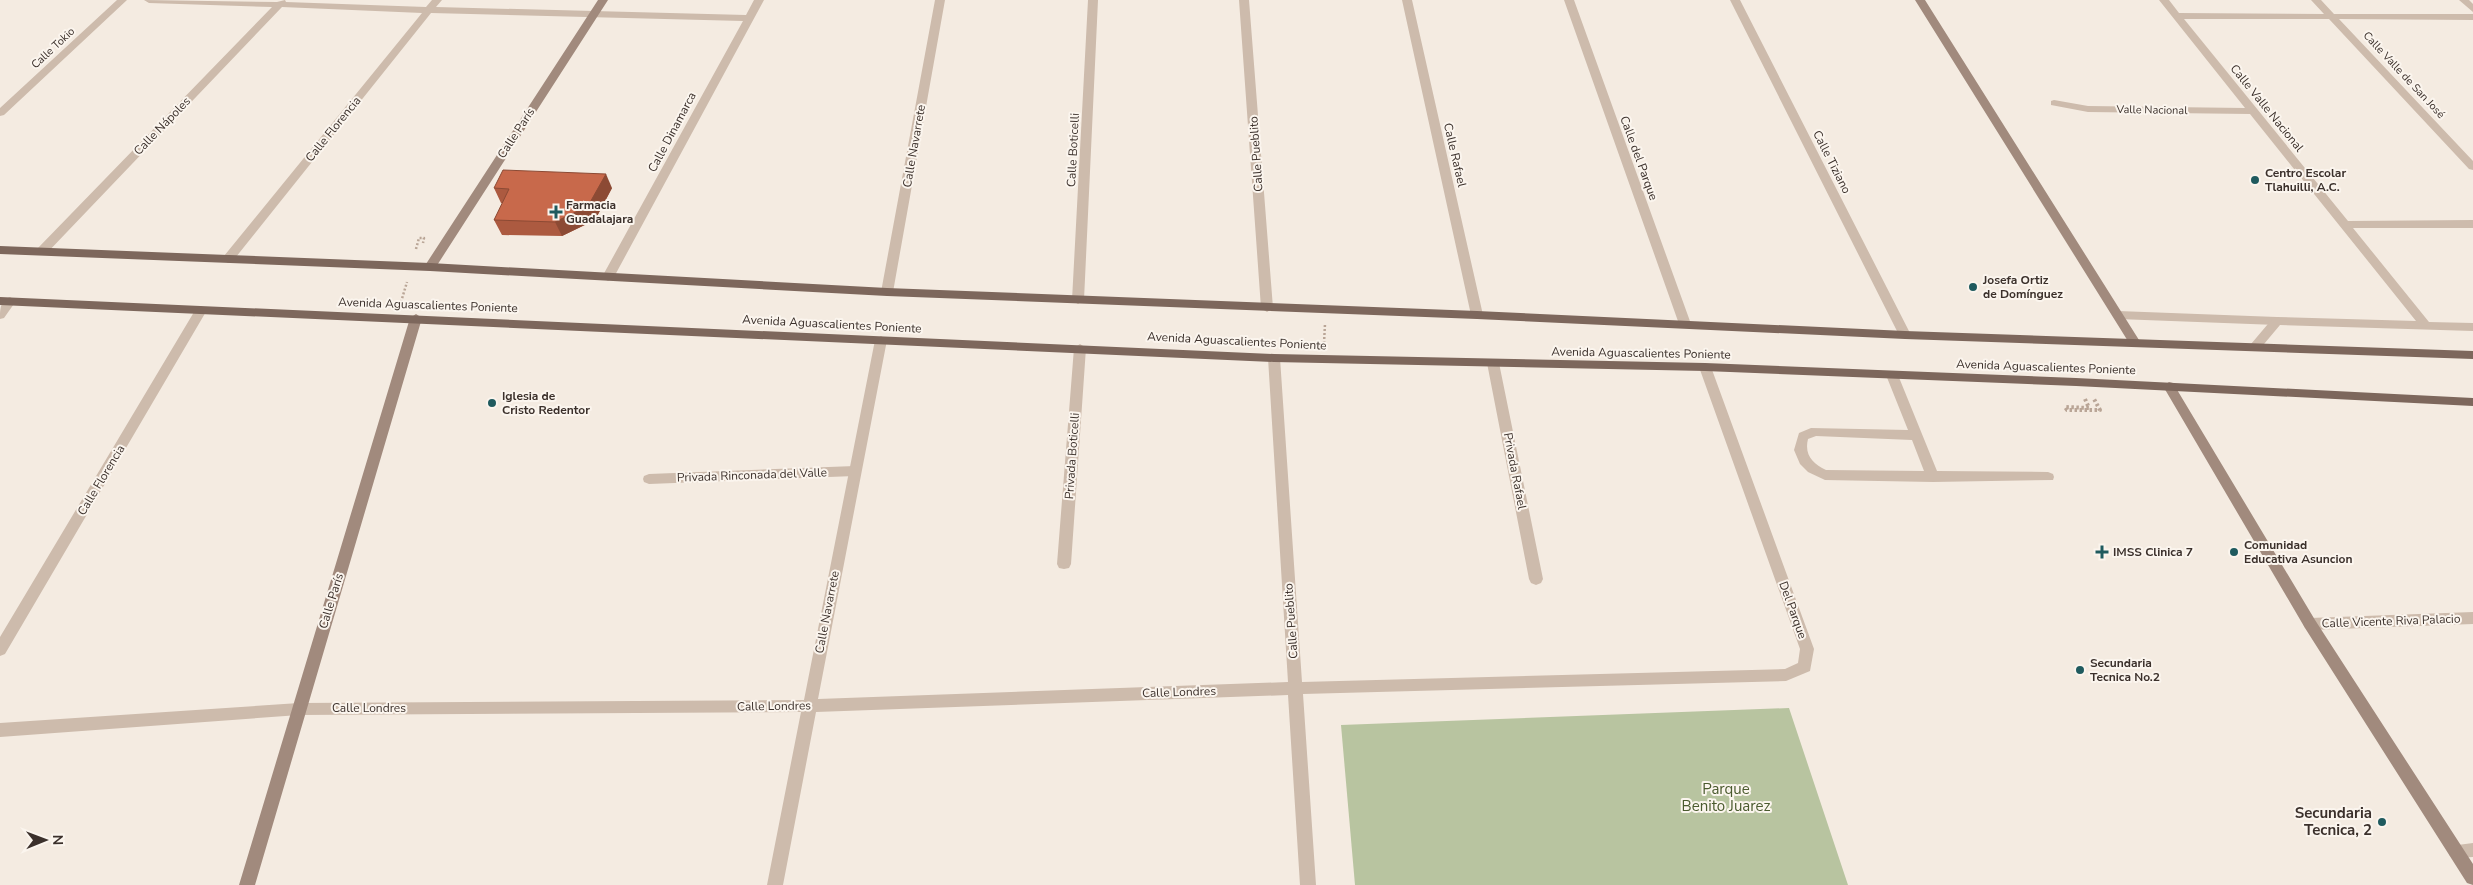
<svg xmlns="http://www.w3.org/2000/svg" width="2473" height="885" viewBox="0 0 2473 885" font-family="'Nunito Sans',sans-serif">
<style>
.green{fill:#b8c4a0}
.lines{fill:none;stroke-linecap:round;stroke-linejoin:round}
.path-far1{stroke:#b9a596;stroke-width:2.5;stroke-dasharray:2 2;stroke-linecap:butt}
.path{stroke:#b9a596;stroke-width:4;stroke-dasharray:2.5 2.5;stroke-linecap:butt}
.lane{fill:#cdbbac;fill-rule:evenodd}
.street{fill:#cdbbac;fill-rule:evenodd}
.secondary{fill:#a18a7d;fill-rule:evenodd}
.primary{fill:#7d675c;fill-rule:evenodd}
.wall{fill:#ac5a40}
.shaded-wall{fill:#8c4a34}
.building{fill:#c8694b;stroke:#8c4a34}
.poi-dot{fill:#1f5a5e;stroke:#fbf5ee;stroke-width:2}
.labels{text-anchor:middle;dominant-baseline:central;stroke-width:4;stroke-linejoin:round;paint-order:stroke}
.far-street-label{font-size:11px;fill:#3b302b;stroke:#fbf5ee}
.street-label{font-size:12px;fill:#3b302b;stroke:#fbf5ee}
.poi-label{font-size:12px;font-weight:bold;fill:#3b302b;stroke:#fbf5ee;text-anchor:start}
.near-park-label{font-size:15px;fill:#4a5a2e;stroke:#fbf5ee}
.near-poi-label{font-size:15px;font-weight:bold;fill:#3b302b;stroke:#fbf5ee;text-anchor:end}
</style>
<rect width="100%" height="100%" fill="#f4ebe1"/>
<path class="green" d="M1789,708L1848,885H1355L1341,725Z"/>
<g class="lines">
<path class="path-far1" d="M416,249L419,238H424L423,243
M401,302L407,282
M1324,343L1325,324"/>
<path class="path" d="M2085,399L2089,408L2065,407L2067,410H2100L2094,399"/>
<path class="lane" d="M2118,311L2277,317L2283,321L2277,325L2118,319L2112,315Z
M1892,371L1898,375L1937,471L2048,472L2053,474L2054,477L2053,480L1933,482L1825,480L1808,472L1800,464L1794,450L1799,433L1811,428L1908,430L1886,375ZM1816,436L1912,440L1924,471L1826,470C1813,464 1804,455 1808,439Z
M855,466L859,468L861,471L859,474L855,476L649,484L644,482L643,479L644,476L649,474Z"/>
<path class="street" d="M117,0H127L4,115L0,116V108Z
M144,0L277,2L285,0L286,2L426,7L432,0H442L436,7L746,15L754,0H764L614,277L608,281L602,277L743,21L431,13L232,262L228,263L222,259L224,256L422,13L282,7L45,255H37L36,252L37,249L272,7L149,3Z
M935,0H945L893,292L887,296L881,292Z
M1088,0H1098L1084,300L1078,304L1072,300Z
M1239,0H1249L1273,308L1267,312L1261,308Z
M1402,0H1412L1483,315L1477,319L1471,315Z
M1564,0H1574L1691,324L1689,327H1681L1679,324Z
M1730,0H1740L1911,335L1909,338L1905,339L1899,335Z
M2159,0H2169L2179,13L2324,14L2311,0H2321L2334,14H2473V20L2339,19L2473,161V170L2469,169L2329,19H2184L2348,221L2473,220V228H2353L2429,322L2473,323V331L2280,325L2259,350H2251L2249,347L2251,344L2273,318L2277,317L2416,321L2250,114L2088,112L2051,105V101L2054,100L2088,106L2245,108Z
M2459,0H2469L2473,4V12Z
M10,297L16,301L4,318L0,319C0,310 0,300 10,297Z
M201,306L207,310L5,654L0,656V637L197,307Z
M881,336L887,340L818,699L1288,682L1268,358L1274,354L1280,358L1302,682L1785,669L1798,663L1800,649L1699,367L1705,363L1711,367L1814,649L1810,671L1786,681L1303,694L1316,885H1300L1288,695L816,712L783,885H767L801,712L299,715L0,737V723L299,703L804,700L875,340Z
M1080,344L1086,348L1071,564L1069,568L1064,569L1059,568L1057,564L1074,348Z
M1493,359L1499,363L1543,579L1541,583L1536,585L1531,583L1529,579L1487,363Z
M2473,612V624L2310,630L2305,628L2303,624L2305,620L2310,618Z
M2473,843V857L2456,858L2450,856L2448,851L2450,846Z"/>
<path class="secondary" d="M598,0H608L434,270H426L424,267L426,264Z
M1915,0H1925L2139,340L2141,343L2139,346H2131Z
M416,314L422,318L255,885H239L410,318Z
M2169,382L2173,383L2315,620L2473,864V885L2467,883L2305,628L2163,386Z"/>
<path class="primary" d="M0,246L430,263L887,288L1477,311L1905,331L2473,351V359L1905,339L1477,319L887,296L430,271L0,254Z
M0,297L1274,354L1705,363L2076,378L2473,398V406L2076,386L1705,371L1274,362L0,305Z"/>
</g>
<path class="wall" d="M494,188H612L595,220L562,236L502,235L494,220L503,203H501Z"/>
<path class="shaded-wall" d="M606,174L612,188L595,220L562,236L555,222Z"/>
<path class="building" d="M503,170L606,174L588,206L555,222L494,220L509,189L494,188Z"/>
<g class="poi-dot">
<circle cx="2255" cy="180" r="5"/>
<path d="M553.5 204.5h5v5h5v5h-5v5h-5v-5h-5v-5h5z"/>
<circle cx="1973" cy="287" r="5"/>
<circle cx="492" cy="403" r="5"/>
<path d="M2099.5 544.5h5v5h5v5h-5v5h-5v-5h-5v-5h5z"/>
<circle cx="2234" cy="552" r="5"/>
<circle cx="2080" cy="670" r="5"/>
<circle cx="2382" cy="822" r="5"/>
</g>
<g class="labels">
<g class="far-street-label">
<text transform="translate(53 48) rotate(-43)">Calle Tokio</text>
<text transform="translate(2404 75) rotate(47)">Calle Valle de San José</text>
<text transform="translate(2152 110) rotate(1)">Valle Nacional</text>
</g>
<g class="street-label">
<text transform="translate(2267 108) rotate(51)">Calle Valle Nacional</text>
<text transform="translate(162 126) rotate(-46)">Calle Nápoles</text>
<text transform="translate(333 129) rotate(-51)">Calle Florencia</text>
<text transform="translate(672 132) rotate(-62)">Calle Dinamarca</text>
<text transform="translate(516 133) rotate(-57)">Calle París</text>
<text transform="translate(914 146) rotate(-80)">Calle Navarrete</text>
<text transform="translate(1073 150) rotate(-87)">Calle Boticelli</text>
<text transform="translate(1256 154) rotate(-94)">Calle Pueblito</text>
<text transform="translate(1455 155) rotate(77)">Calle Rafael</text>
<text transform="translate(1639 158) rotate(70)">Calle del Parque</text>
<text transform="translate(1832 162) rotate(63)">Calle Tiziano</text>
<text transform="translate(428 305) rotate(2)">Avenida Aguascalientes Poniente</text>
<text transform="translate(832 324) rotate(3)">Avenida Aguascalientes Poniente</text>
<text transform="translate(1237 341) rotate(3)">Avenida Aguascalientes Poniente</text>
<text transform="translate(1641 353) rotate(1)">Avenida Aguascalientes Poniente</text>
<text transform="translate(2046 367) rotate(2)">Avenida Aguascalientes Poniente</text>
<text transform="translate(1072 456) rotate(-86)">Privada Boticelli</text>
<text transform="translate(1515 471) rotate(79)">Privada Rafael</text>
<text transform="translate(752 475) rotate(-2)">Privada Rinconada del Valle</text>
<text transform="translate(101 480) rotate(-59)">Calle Florencia</text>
<text transform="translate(331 601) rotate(-73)">Calle París</text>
<text transform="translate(1793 610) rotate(70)">Del Parque</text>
<text transform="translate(827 612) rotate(-79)">Calle Navarrete</text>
<text transform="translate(1291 621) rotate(-94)">Calle Pueblito</text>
<text transform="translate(2391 621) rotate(-2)">Calle Vicente Riva Palacio</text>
<text transform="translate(1179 692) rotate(-2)">Calle Londres</text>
<text transform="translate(774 706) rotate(-1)">Calle Londres</text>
<text x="369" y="708">Calle Londres</text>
</g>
<g class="poi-label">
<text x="2265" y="173">Centro Escolar<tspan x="2265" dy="14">Tlahuilli, A.C.</tspan></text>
<text x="566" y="205">Farmacia<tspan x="566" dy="14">Guadalajara</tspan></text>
<text x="1983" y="280">Josefa Ortiz<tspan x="1983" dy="14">de Domínguez</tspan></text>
<text x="502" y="396">Iglesia de<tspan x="502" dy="14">Cristo Redentor</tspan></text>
<text x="2244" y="545">Comunidad<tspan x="2244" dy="14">Educativa Asuncion</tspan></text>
<text x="2113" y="552">IMSS Clinica 7</text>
<text x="2090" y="663">Secundaria<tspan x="2090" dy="14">Tecnica No.2</tspan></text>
</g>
<g class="near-park-label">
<text x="1726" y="789">Parque<tspan x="1726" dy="17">Benito Juarez</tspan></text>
</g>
<g class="near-poi-label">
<text x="2372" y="813">Secundaria<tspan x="2372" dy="17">Tecnica, 2</tspan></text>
</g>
</g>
<g transform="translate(45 840) rotate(89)" stroke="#fbf5ee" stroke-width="4" paint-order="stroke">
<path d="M0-4L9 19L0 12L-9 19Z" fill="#3b302b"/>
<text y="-8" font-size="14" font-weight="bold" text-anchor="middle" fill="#3b302b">N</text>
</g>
</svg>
